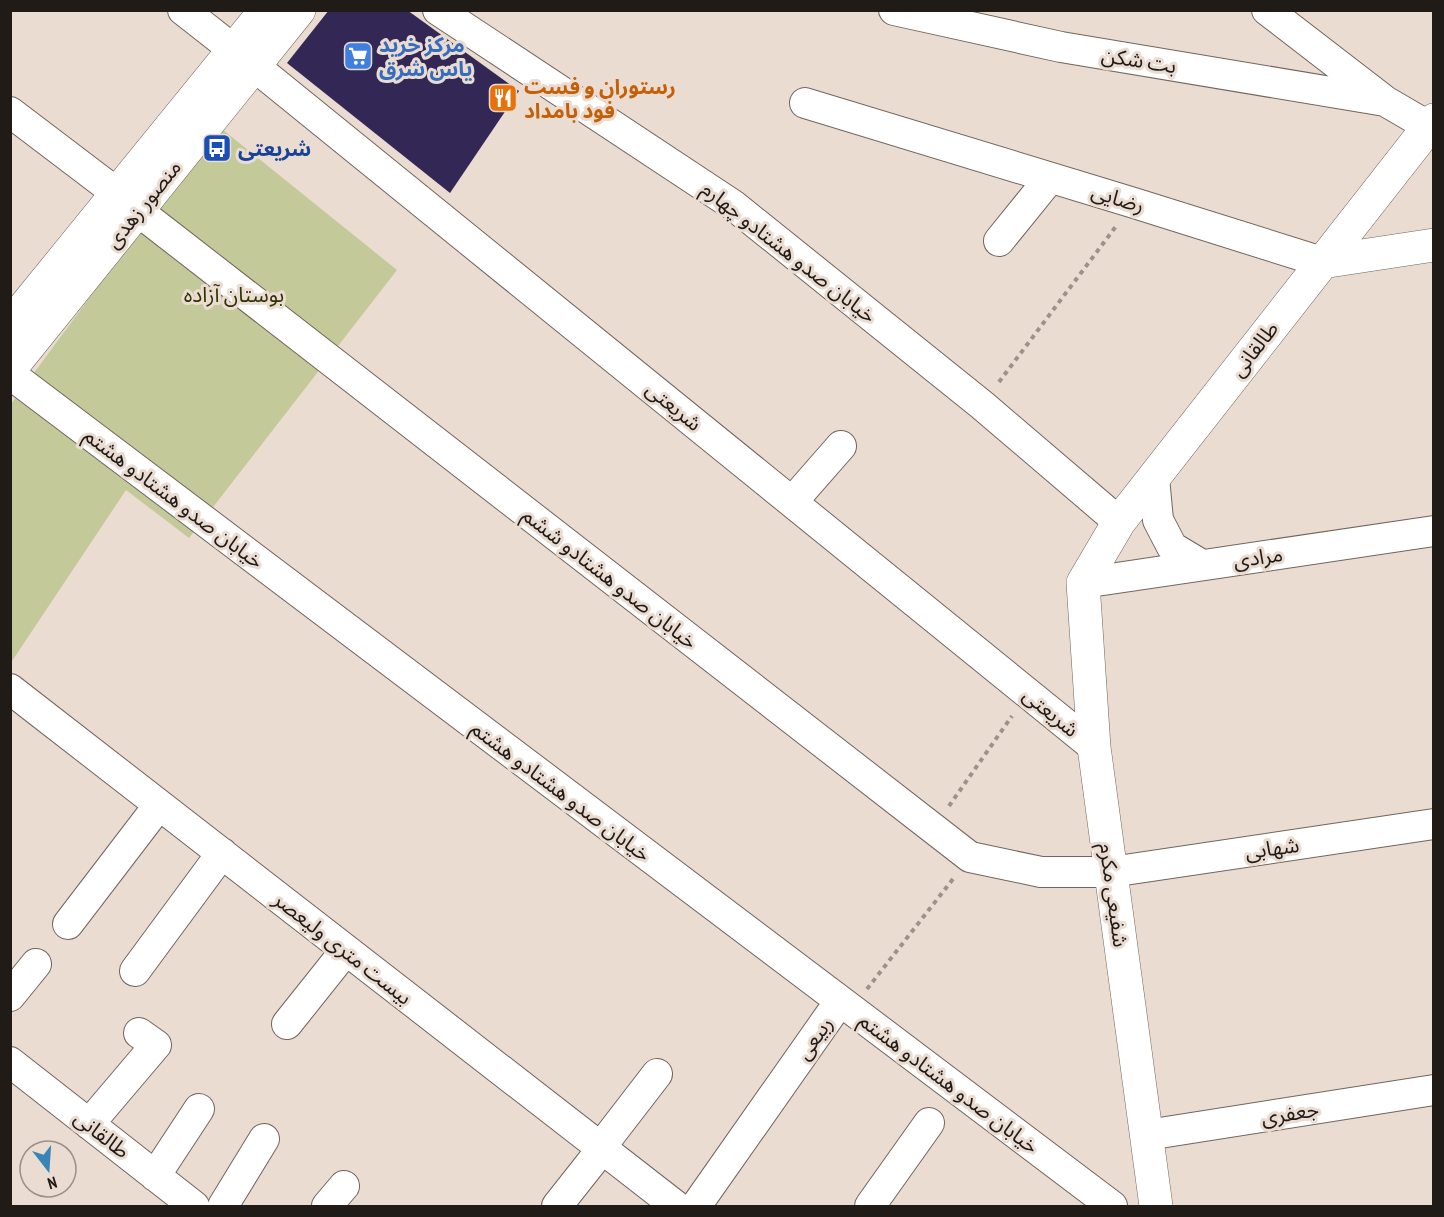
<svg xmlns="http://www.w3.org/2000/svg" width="1444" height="1217" viewBox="0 0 1444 1217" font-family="'PT Sans Narrow','Noto Sans Arabic',sans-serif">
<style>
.green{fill:#c3c999}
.building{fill:#332756}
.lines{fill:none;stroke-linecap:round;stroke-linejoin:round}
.street-casing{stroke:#72655d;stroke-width:32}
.secondary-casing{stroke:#72655d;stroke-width:34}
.path{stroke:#9d918a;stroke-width:4;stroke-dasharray:4.5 4.5;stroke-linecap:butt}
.street{stroke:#fff;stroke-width:30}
.secondary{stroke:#fff;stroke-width:33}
.labels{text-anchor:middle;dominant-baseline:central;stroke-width:6;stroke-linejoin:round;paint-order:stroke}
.shop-label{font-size:21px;font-weight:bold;fill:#366cbe;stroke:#ebdcd2;text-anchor:start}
.street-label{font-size:21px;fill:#211b18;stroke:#ebdcd2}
.food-label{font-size:21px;font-weight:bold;fill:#c56008;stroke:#ebdcd2;text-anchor:start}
.transit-label{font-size:21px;font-weight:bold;fill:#164399;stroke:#ebdcd2;text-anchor:start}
.park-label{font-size:21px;fill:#303201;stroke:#ebdcd2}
</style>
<rect width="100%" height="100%" fill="#ebdcd2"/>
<path class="green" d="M217,125L397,270L189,538L126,490L12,661L11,660V404Z"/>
<path class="building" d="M329,10H407L519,91L450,193L287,63Z"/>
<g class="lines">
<g class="street-casing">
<path id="street" d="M183,10L234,50
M438,10L733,205L982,405L1119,522
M894,10L1061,47L1385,101
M1267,10L1385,101L1428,126
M254,66L1094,747
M805,103L1134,203L1322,262
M10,112L118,194
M138,211L970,857L1041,872H1111L1434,824
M999,241L1050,178
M10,374L1112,1206
M1154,478L1158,520L1172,547L1202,565
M792,502L841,446
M1083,583L1434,531
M10,689L676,1206
M68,924L159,805
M135,971L222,853
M10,996L36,964
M287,1024L346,950
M10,1062L194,1206
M89,1124L156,1045L139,1033
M1147,1135L1434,1090
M600,1148L657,1074
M155,1176L199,1109
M223,1206L264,1139
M327,1206L344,1186
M557,1206L602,1149
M696,1206L840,1001
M870,1206L929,1123"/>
</g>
<g class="secondary-casing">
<path id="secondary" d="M1322,262L1434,245
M10,325L266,10
M10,369L299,10
M1156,1206L1094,747L1083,583L1119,522L1434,120"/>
</g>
<path class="path" d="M999,382L1117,225
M949,806L1012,716
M867,989L953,879"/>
<use href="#street" class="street"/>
<use href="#secondary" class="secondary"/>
</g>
<defs>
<g id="supermarket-square" transform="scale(1.5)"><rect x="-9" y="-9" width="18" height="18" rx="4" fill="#3f7fe0" stroke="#ebdcd2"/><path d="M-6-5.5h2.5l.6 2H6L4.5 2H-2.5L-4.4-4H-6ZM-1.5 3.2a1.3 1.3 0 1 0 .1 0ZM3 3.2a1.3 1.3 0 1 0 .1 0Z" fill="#fff"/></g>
<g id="restaurant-square" transform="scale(1.5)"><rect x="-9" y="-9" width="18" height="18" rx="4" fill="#e8710a" stroke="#ebdcd2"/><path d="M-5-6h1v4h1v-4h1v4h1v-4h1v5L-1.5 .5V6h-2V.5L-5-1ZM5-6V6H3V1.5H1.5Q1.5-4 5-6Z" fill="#fff"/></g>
<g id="bus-square" transform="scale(1.5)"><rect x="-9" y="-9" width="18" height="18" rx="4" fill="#1a4fb4" stroke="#ebdcd2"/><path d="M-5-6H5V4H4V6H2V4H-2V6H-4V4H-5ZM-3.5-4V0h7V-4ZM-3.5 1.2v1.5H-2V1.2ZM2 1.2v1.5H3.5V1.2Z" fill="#fff"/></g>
</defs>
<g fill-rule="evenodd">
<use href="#supermarket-square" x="358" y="56"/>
<use href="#restaurant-square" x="503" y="98"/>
<use href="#bus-square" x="217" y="148"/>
</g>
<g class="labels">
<g class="shop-label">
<text x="379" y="44">مرکز خرید<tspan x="379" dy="24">یاس شرق</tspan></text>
</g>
<g class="street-label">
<text transform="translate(1139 60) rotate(9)">بت شکن</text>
<text transform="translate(1118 198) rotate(17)">رضایی</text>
<text transform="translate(143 204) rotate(-51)">منصور زهدی</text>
<text transform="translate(789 252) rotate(38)">خیابان صدو هشتادو چهارم</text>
<text transform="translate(1254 349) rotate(-52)">طالقانی</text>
<text transform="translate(674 406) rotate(39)">شریعتی</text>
<text transform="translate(174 498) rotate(37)">خیابان صدو هشتادو هشتم</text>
<text transform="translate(1258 557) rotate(-8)">مرادی</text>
<text transform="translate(610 578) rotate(38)">خیابان صدو هشتادو ششم</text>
<text transform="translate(1051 712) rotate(39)">شریعتی</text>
<text transform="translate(561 791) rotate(37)">خیابان صدو هشتادو هشتم</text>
<text transform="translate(1272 848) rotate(-8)">شهابی</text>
<text transform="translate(1114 895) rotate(82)">شفیعی مکرم</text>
<text transform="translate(343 948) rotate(38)">بیست متری ولیعصر</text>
<text transform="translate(814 1038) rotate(-55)">ربیعی</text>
<text transform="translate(949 1083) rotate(37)">خیابان صدو هشتادو هشتم</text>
<text transform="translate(1290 1113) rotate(-9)">جعفری</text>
<text transform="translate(102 1134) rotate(38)">طالقانی</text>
</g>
<g class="food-label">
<text x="524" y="86">رستوران و فست<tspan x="524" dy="24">فود بامداد</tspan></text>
</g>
<g class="transit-label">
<text x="238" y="148">شریعتی</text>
</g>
<g class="park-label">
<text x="234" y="294">بوستان آزاده</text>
</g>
</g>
<rect width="1444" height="1217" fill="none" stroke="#211b18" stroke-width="24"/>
<g transform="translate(48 1169) rotate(163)"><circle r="28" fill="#ebdcd2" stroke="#9a8f88" stroke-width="1.5"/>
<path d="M0-4.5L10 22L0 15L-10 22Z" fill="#3884b7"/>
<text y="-9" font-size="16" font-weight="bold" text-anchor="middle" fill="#211b18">N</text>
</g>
</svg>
